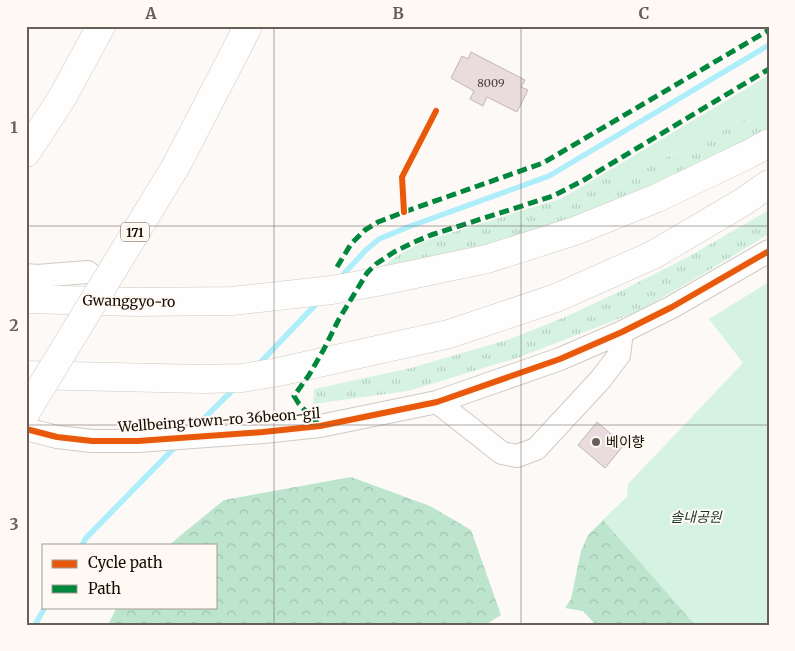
<svg xmlns="http://www.w3.org/2000/svg" width="795" height="651" viewBox="0 0 795 651" font-family="Merriweather,'Noto Sans KR',serif">
<style>
.grass{fill:url(#grass-tufts)}
.forest{fill:url(#forest-crowns)}
.park{fill:#d6f3e2}
.lines{fill:none;stroke-linecap:round;stroke-linejoin:round}
.stream{stroke:#aeeefa;stroke-width:5.5}
.building{fill:#eadbde;stroke:#beb6b7}
.street-casing{stroke:#d0cac3;stroke-width:24}
.secondary-casing{stroke:#d0cac3;stroke-width:29}
.highway-casing{stroke:#d0cac3;stroke-width:29}
.street{stroke:#fffefe;stroke-width:22}
.secondary{stroke:#fffefe;stroke-width:28}
.highway{stroke:#fffefe;stroke-width:28}
.highway-bridge-casing{stroke:#d0cac3;stroke-width:29;stroke-linecap:butt}
.highway-bridge{stroke:#fffefe;stroke-width:28}
.quiet{stroke:#00873e;stroke-width:5;stroke-dasharray:10 5;stroke-linecap:butt}
.cycleway-casing{stroke:#fff9f3;stroke-width:9}
.cycleway{stroke:#e8590c;stroke-width:6}
.grid{fill:none;stroke:#666059;stroke-width:1;stroke-opacity:0.55}
.poi-dot{fill:#666059;stroke:#fff9f3;stroke-width:2}
.labels{text-anchor:middle;dominant-baseline:central;stroke-width:4;stroke-linejoin:round;paint-order:stroke}
.number-label{font-size:11px;fill:#4b403a}
.shield{fill:#fff9f3;stroke:#5c544c;stroke-width:1}
.shield-label{font-size:12px;font-weight:bold;fill:#160d04}
.street-label{font-size:14px;fill:#160d04;stroke:#fff9f3}
.poi-label{font-size:14px;fill:#160d04;stroke:#fff9f3;text-anchor:start}
.park-label{font-size:14px;font-style:italic;fill:#163828;stroke:#fff9f3}
.neatline{fill:none;stroke:#666059;stroke-width:2}
.grid-label{font-size:16px;text-anchor:middle;font-weight:bold;fill:#666059}
</style>
<defs>
<pattern id="grass-tufts" width="24" height="20" patternUnits="userSpaceOnUse" patternTransform="scale(1.25)"><rect width="24" height="20" fill="#d6f3e2"/><path d="M3 7l-1-3M5 7V3M7 7l1-3M15 17l-1-3M17 17v-4M19 17l1-3" fill="none" stroke="#b7cfc0"/></pattern>
<pattern id="forest-crowns" width="20" height="18" patternUnits="userSpaceOnUse" patternTransform="scale(1.25)"><rect width="20" height="18" fill="#bde5ce"/><path d="M2 6a3 3 0 1 1 6 0M12 15a3 3 0 1 1 6 0" fill="none" stroke="#a2c3af"/></pattern>
</defs>
<rect width="100%" height="100%" fill="#fcf9f6"/>
<path class="grass" d="M769,106V131L706,164L571,220L464,251L423,260L383,266C401,253 413,246 434,238L560,199L583,186L624,173L672,155L723,130Z
M769,210V234L701,275L639,311L517,358L408,391L313,404L314,389L411,368L510,339L565,317L625,289L688,257Z"/>
<path class="forest" d="M769,319V625H596L583,611L565,608L571,599L581,551L588,535L627,497L749,373Z
M351,477L430,506L471,530L501,615L485,625H108L117,607H216V545H169L224,500Z"/>
<path class="park" d="M769,75V106C738,124 705,140 673,154C644,167 613,177 583,186Z
M769,282V625H695L603,520L627,497L628,484L743,363L709,319Z"/>
<g class="lines">
<path class="stream" d="M339,279L366,250L379,239L408,227L549,176L769,45
M258,365L319,301
M192,430L236,387
M82,545L86,538L177,445
M35,625L45,607"/>
</g>
<path class="building" d="M471,52L525,80L521,87L528,90L517,112L487,97L483,106L470,99L474,91L451,78L462,56L468,59Z
M597,422L624,445L605,468L578,445Z"/>
<g class="lines">
<g class="street-casing">
<path id="street" d="M26,275L37,276L88,272
M437,402L502,453L517,456L536,449L600,380L619,355L622,332
M26,429L57,437L92,441H138L263,432L320,426L437,402L560,359L622,332L672,307L769,251"/>
</g>
<g class="secondary-casing">
<path id="secondary" d="M26,299L136,302L232,301L332,290L382,281L487,259L575,231L657,198L747,155L769,143
M26,375L204,379L242,378L278,372L449,334L556,298L653,255L743,202L769,184"/>
</g>
<g class="highway-casing">
<path id="highway" d="M237,48L248,26
M26,153L62,98L101,26"/>
</g>
<use href="#street" class="street"/>
<use href="#secondary" class="secondary"/>
<use href="#highway" class="highway"/>
<g class="highway-bridge-casing">
<path id="highway-bridge" d="M26,412L176,166L237,48"/>
</g>
<use href="#highway-bridge" class="highway-bridge"/>
<path class="quiet" d="M337,267L351,244L365,230L378,222L404,212L543,163L769,30
M320,426L299,404L294,396L309,375L324,349L339,319L367,273L376,264L394,252L412,243L431,235L553,196L584,180L769,69"/>
<g class="cycleway-casing">
<path id="cycleway" d="M404,212L402,177L436,111
M26,429L57,437L92,441H138L263,432L320,426L437,402L560,359L622,332L672,307L769,251"/>
</g>
<use href="#cycleway" class="cycleway"/>
</g>
<path class="grid" d="M274,26V625M521,26V625M26,226H769M26,425H769"/>
<circle class="poi-dot" cx="596" cy="442" r="5"/>
<g class="labels">
<g class="number-label">
<text x="491" y="83">8009</text>
</g>
<rect class="shield" x="121" y="222.5" width="28" height="19" rx="4"/>
<g class="shield-label">
<text x="135" y="232">171</text>
</g>
<g class="street-label">
<text transform="translate(129 301) rotate(1)">Gwanggyo-ro</text>
<text transform="translate(219 420) rotate(-4)">Wellbeing town-ro 36beon-gil</text>
</g>
<g class="poi-label">
<text x="606" y="442">베이향</text>
</g>
<g class="park-label">
<text x="696" y="517">솔내공원</text>
</g>
</g>
<rect width="795" height="651" fill="none" stroke="#fff9f3" stroke-width="55"/>
<rect x="42" y="544" width="175" height="65" fill="#fff9f3" stroke="#a29b93"/>
<rect x="52" y="560" width="25" height="8" fill="#e8590c" stroke="#a29b93"/>
<text x="88" y="568" font-size="15" fill="#160d04">Cycle path</text>
<rect x="52" y="585" width="25" height="8" fill="#00873e" stroke="#a29b93"/>
<text x="88" y="594" font-size="15" fill="#160d04">Path</text>
<rect x="28" y="28" width="740" height="596" class="neatline"/>
<g class="grid-label">
<text x="151" y="19">A</text>
<text x="398" y="19">B</text>
<text x="644" y="19">C</text>
<text x="14" y="133">1</text>
<text x="14" y="331">2</text>
<text x="14" y="530">3</text>
</g>
</svg>
